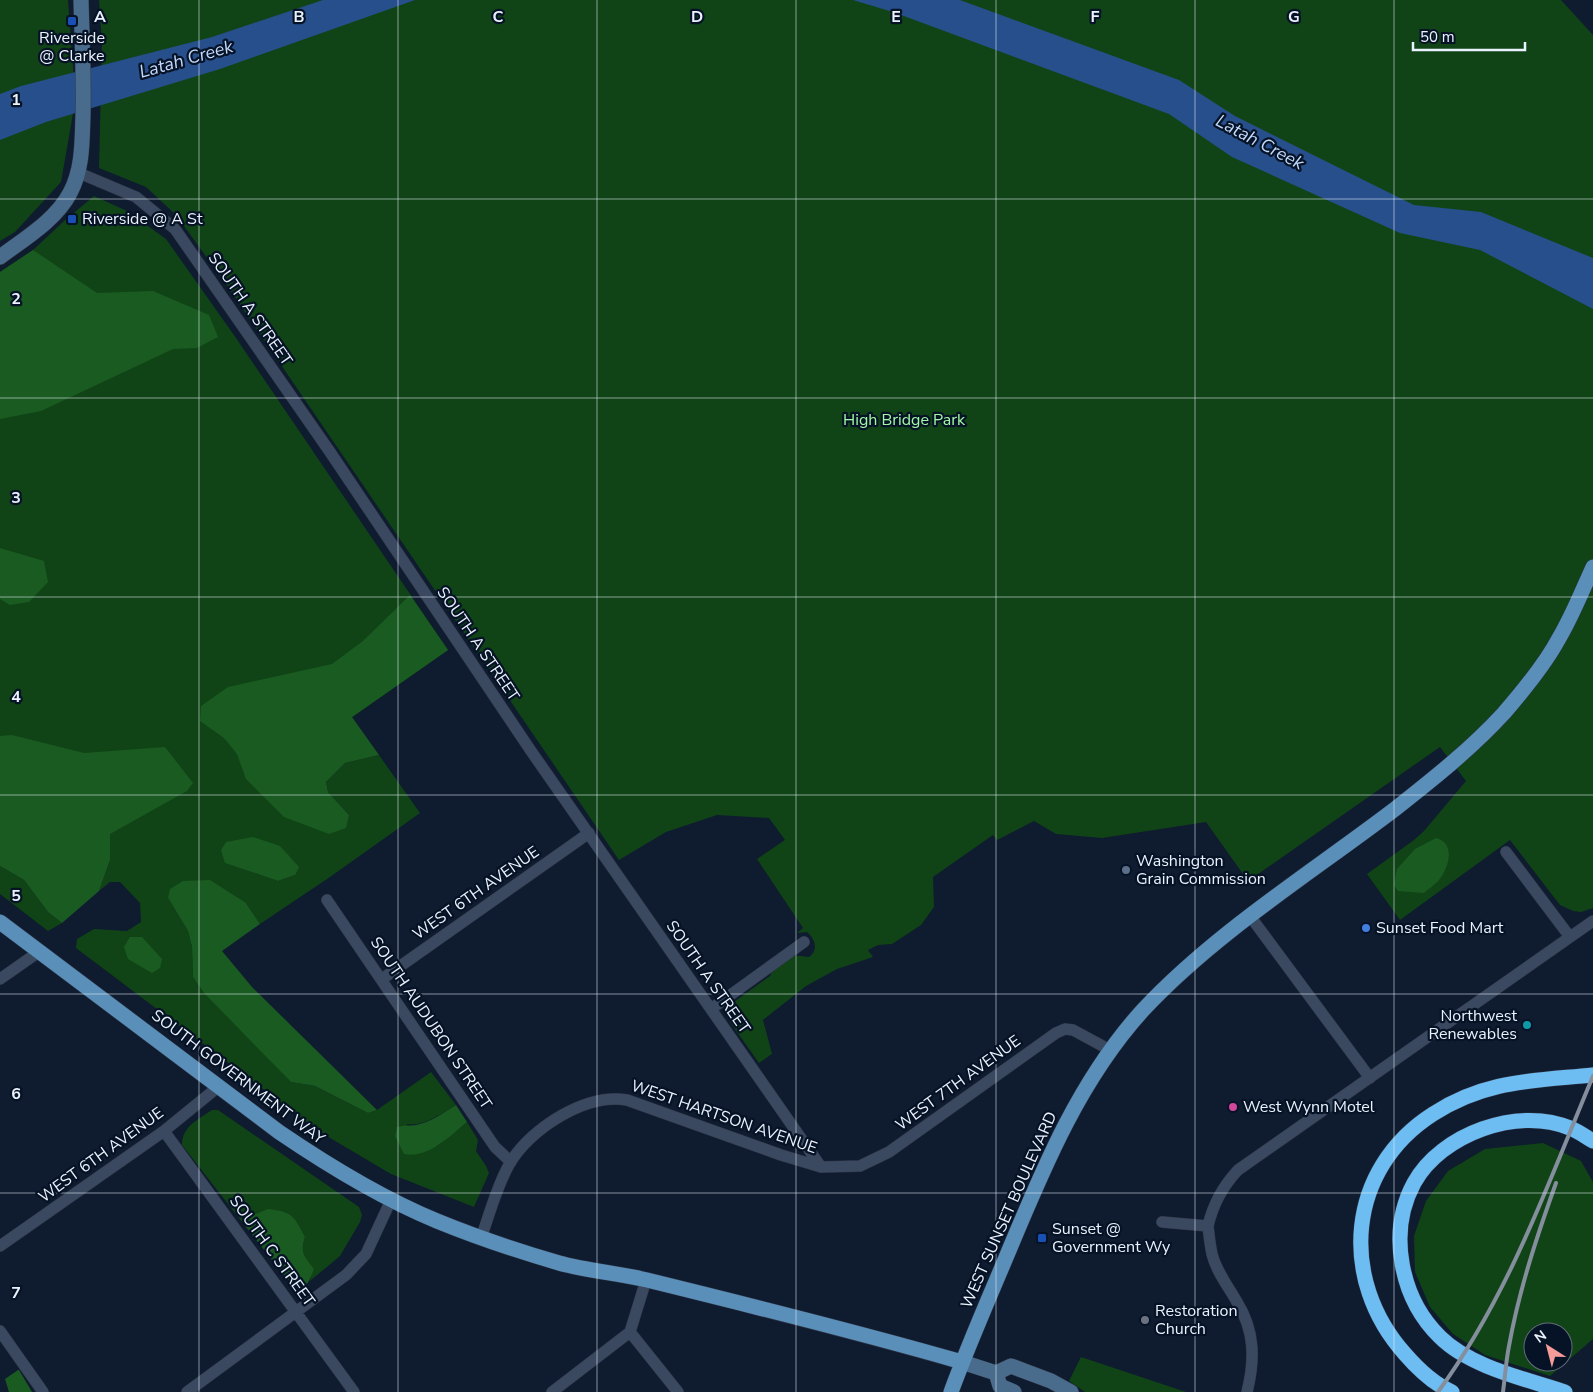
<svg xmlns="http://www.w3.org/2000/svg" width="1593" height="1392" viewBox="0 0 1593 1392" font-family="'Nunito Sans',sans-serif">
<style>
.green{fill:#104416;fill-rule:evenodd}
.forest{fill:#1a5b21}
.water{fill:#274f8c}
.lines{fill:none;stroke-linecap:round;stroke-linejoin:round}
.street-casing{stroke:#2f3445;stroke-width:12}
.secondary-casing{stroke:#2f3445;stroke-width:16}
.primary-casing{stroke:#2f3445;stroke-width:16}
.highway-casing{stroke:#2f3445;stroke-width:16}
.street{stroke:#3a4960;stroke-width:11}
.secondary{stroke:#4a6c8c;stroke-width:15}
.primary{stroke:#598fb8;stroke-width:15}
.highway{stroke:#6ebdf2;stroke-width:15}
.rail{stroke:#848e9d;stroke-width:4}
.grid{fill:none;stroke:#eaf2fd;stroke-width:1;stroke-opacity:0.55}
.transit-dot{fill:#1a4fb4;stroke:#061225;stroke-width:2}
.service-dot{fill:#5c6f8a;stroke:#061225;stroke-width:2}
.shop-dot{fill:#3f7fe0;stroke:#061225;stroke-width:2}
.culture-dot{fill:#0f9aa8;stroke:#061225;stroke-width:2}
.hotel-dot{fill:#d1479c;stroke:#061225;stroke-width:2}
.worship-dot{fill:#6b7280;stroke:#061225;stroke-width:2}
.labels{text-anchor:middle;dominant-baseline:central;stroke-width:4.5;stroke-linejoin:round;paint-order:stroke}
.poi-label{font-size:16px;fill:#eaf2fd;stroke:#061225;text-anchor:start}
.street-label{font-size:16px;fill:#eaf2fd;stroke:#061225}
.park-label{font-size:16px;fill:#a2f9a5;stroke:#061225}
.water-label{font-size:18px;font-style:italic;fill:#c1d9fd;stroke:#061225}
.grid-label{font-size:16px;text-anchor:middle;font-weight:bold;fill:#eaf2fd;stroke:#061225;stroke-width:4.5;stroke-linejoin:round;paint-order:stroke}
</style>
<rect width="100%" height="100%" fill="#0f1b2f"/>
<path class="green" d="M0,0H68L74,80V108L61,182L15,232L0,241Z
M99,0H1561L1593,35V908L1581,912L1573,911L1560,905L1510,840L1400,920L1367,874L1414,840L1424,831L1466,781L1440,747L1248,881L1206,822L1102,838L1056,834L1034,821L997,840L993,835L933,877L934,907L921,925L892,944L878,945L868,950L873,957L837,969L806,986L763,1020L772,1054L759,1063L730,1022V1011L734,1002L770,976L775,966L791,955L809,957C819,950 815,939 807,932L797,933L803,928L757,859L785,840L769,818L717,815L666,832L619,860L221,277L176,215L146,187L99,168L102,43Z
M94,196L127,211L166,239L236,338L448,650L254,786L349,815L328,792L326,782L345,763L379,755L420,813L330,877L260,924L246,903L168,898L188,931L192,947L193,977L291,1082L315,1086L368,1113L377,1110L431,1072L456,1105C440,1114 424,1127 406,1124L437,1146L467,1122L478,1140L476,1151L486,1166L489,1173L474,1207L391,1174L320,1132L76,948L77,939L94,929L127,931L141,922L140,903L120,882H110L99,891L110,860L0,845V272L33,250L63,222ZM226,863L295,875L278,881Z
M0,866L24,880L48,912L62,923L48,931L0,894Z
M212,1110H218L359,1207L362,1215L360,1222L340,1256L310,1281L313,1269C304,1256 300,1253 305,1237L251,1216L246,1227L182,1145C182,1126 198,1120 212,1110Z
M1543,1143L1581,1161L1593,1182V1339L1550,1376L1485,1355L1453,1334L1430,1307L1415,1272L1414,1236L1426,1201L1448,1171L1485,1149ZM1533,1332H1563V1362H1533Z
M1081,1357L1186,1392H1085L1069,1381Z"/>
<path class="forest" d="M33,250L97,293L153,291L209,315L218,337L197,348L173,349L41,411L0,419V272Z
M0,548L44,561L48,582L29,602L10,605L0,599Z
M410,595L448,650L352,717L379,755L345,763L326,782L328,792L349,815L346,828L329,834L284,817L246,779L237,754L224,738L200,721L201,706L228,687L332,664L363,641Z
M12,735L84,753L165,747L193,783L187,791L110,834V860L99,891L62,923L48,912L24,880L0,866V736Z
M253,837L280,846L299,867L295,875L278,881L225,863L221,850L226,842Z
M1436,838C1456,843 1449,867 1439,880C1435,885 1428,889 1424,893L1398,891L1394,885L1397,869L1415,849Z
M210,880L246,903L260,924L222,951L252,987L377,1110L368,1113L315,1086L291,1082L205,994L193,977L192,947L188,931L168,898L170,889L183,881Z
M130,937H142L162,959L160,968L152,973L128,959L124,947Z
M456,1105L467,1122C450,1136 428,1159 404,1154L395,1136L397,1127C404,1125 410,1126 416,1125C431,1122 443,1113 456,1105Z
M268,1209C293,1212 293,1215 305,1237C300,1253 304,1256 314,1269C310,1279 308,1288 296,1290L246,1227L251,1216Z
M18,1370H19L32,1392H9L5,1379Z"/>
<path class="water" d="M323,0H415L220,69L46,122L0,140V94L21,86L212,37Z
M853,0H960L1179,80L1235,116L1414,205L1481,212L1593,258V309L1480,250L1400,233L1232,157L1169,114L893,12Z"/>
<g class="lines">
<g class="street-casing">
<path id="street" d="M79,173L136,197L175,229L330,452L531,751L821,1167
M1506,852L1570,937
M327,900L495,1147L511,1162
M1250,916L1370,1078
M0,979L40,951
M382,979L589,833
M711,1009L804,942
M164,1131L354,1392
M1162,1222L1208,1226C1213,1204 1222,1187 1238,1170L1593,921
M1208,1226C1209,1235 1210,1245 1212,1254C1216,1271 1228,1286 1237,1302C1255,1331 1255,1360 1247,1392
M481,1238C490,1213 497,1185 510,1163C531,1128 586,1093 627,1100L781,1155L821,1167L860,1166L889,1152L1056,1033L1065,1029L1073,1030L1110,1050
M0,1246L164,1131L218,1087
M0,1331L43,1392
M630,1332L678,1392
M187,1392L346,1275L366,1254L391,1200
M552,1392L630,1332L646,1280"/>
</g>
<g class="secondary-casing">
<path id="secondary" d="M0,257C24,239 56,220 70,193C83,169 82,141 83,115C84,76 82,38 81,0
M962,1362L996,1373L1011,1366L1051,1381L1071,1392
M996,1373L1000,1386L1014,1392"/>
</g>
<g class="primary-casing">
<path id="primary" d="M0,922L279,1132C329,1166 381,1198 437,1221C476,1237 518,1251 559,1263C588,1271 618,1273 647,1280C753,1306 858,1332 962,1362
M951,1392C969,1343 990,1296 1010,1248C1045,1164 1081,1078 1143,1010C1215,933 1311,873 1395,809C1433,779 1471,749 1504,713C1523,691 1544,666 1558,640C1572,617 1582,591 1593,567"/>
</g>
<g class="highway-casing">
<path id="highway" d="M1452,1392C1434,1384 1418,1369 1405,1354C1338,1279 1347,1169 1433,1114C1485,1080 1533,1081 1593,1075
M1565,1392C1526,1379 1470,1367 1440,1337C1401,1299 1387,1233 1414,1183C1441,1134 1518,1106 1570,1128C1578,1131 1586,1137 1593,1141"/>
</g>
<use href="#street" class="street"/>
<use href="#secondary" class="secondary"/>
<use href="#primary" class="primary"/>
<use href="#highway" class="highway"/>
<path class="rail" d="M1438,1392C1509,1295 1547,1186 1593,1076
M1503,1392C1505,1377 1506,1361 1509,1346C1519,1290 1537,1236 1556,1183"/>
</g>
<path class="grid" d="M199,0V1392M398,0V1392M597,0V1392M796,0V1392M996,0V1392M1195,0V1392M1394,0V1392M0,199H1593M0,398H1593M0,597H1593M0,795H1593M0,994H1593M0,1193H1593"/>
<g class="transit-dot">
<rect x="67" y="16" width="10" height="10" rx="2.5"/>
<rect x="67" y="214" width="10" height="10" rx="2.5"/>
<rect x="1037" y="1233" width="10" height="10" rx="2.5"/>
</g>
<circle class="service-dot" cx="1126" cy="870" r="5"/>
<circle class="shop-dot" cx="1366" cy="928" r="5"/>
<circle class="culture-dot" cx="1527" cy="1025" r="5"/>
<circle class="hotel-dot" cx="1233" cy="1107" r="5"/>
<circle class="worship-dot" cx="1145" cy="1320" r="5"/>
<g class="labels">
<g class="poi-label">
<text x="72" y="38" text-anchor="middle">Riverside<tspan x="72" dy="18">@ Clarke</tspan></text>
<text x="82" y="219">Riverside @ A St</text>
<text x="1136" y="861">Washington<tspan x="1136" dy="18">Grain Commission</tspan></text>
<text x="1376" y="928">Sunset Food Mart</text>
<text x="1517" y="1016" text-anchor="end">Northwest<tspan x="1517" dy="18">Renewables</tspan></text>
<text x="1243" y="1107">West Wynn Motel</text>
<text x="1052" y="1229">Sunset @<tspan x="1052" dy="18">Government Wy</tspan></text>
<text x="1155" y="1311">Restoration<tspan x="1155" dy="18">Church</tspan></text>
</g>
<g class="street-label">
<text transform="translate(250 309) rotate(55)">SOUTH A STREET</text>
<text transform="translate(478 644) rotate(56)">SOUTH A STREET</text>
<text transform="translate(476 893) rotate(-35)">WEST 6TH AVENUE</text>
<text transform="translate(708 977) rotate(55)">SOUTH A STREET</text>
<text transform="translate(431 1023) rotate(56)">SOUTH AUDUBON STREET</text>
<text transform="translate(238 1077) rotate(37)">SOUTH GOVERNMENT WAY</text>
<text transform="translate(958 1083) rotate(-36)">WEST 7TH AVENUE</text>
<text transform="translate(724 1117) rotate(19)">WEST HARTSON AVENUE</text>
<text transform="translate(101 1155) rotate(-36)">WEST 6TH AVENUE</text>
<text transform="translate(1009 1210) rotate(-66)">WEST SUNSET BOULEVARD</text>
<text transform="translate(272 1251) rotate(54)">SOUTH C STREET</text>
</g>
<g class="park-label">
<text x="904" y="420">High Bridge Park</text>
</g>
<g class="water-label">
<text transform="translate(186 59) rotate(-16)">Latah Creek</text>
<text transform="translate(1260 142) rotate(28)">Latah Creek</text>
</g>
</g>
<g class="grid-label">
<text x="100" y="22">A</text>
<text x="299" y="22">B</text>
<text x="498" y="22">C</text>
<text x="697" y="22">D</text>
<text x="896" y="22">E</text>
<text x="1095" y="22">F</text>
<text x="1294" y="22">G</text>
<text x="16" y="105">1</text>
<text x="16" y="304">2</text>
<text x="16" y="503">3</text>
<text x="16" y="702">4</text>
<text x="16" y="901">5</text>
<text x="16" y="1099">6</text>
<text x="16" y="1298">7</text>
</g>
<g transform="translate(1548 1347) rotate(324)"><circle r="24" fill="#061225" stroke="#616c7b"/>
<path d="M0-4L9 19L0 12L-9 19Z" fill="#f59b99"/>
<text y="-8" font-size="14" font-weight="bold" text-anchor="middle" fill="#eaf2fd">N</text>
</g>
<path d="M1413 42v8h112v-8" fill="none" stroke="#eaf2fd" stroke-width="2.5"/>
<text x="1420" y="42" font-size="15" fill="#eaf2fd" stroke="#061225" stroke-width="4" paint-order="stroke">50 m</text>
</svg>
